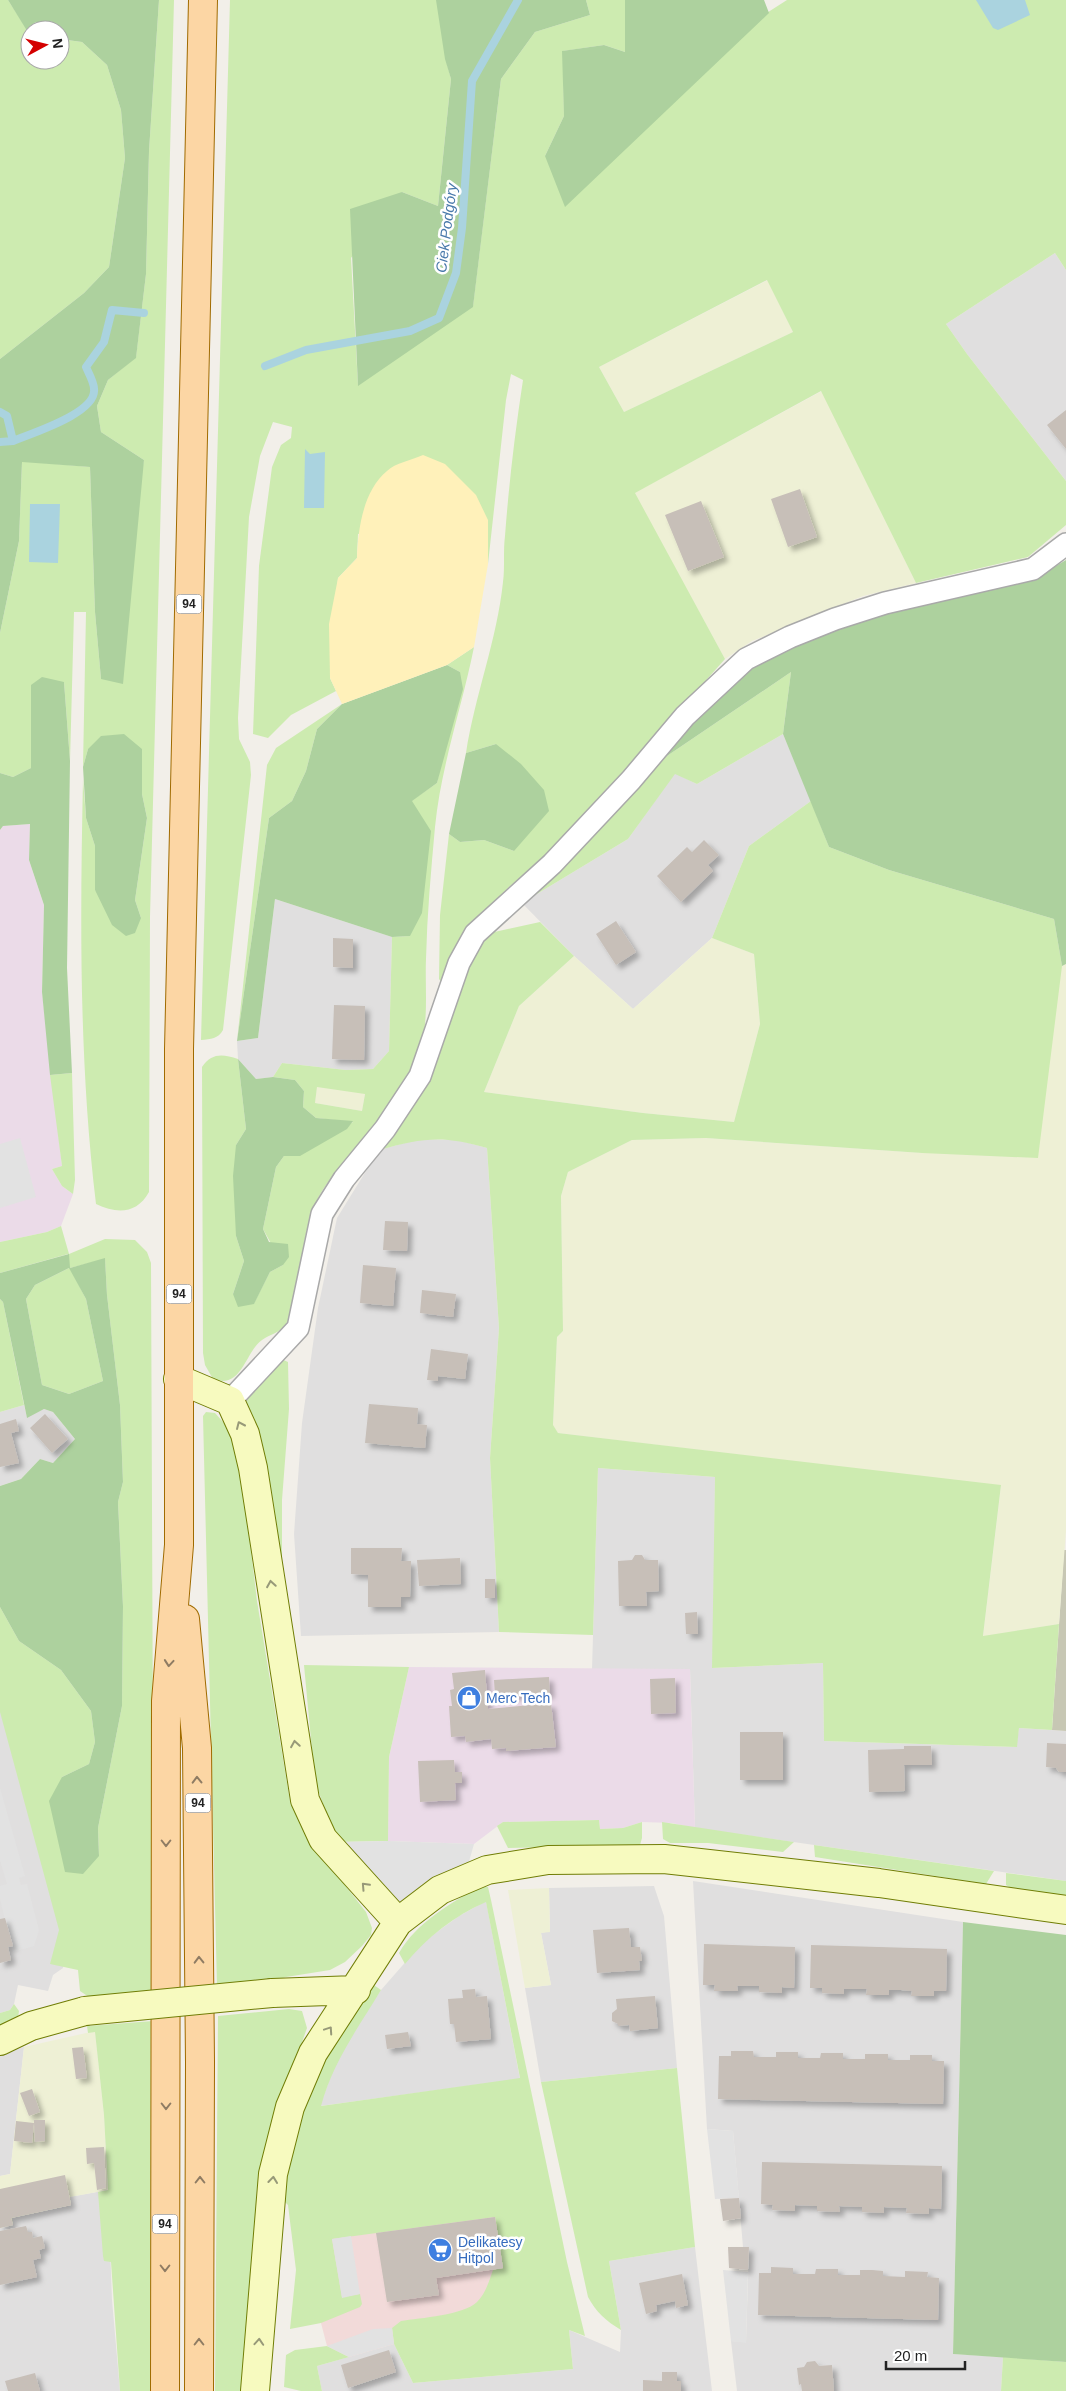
<svg xmlns="http://www.w3.org/2000/svg" width="1066" height="2391" viewBox="0 0 1066 2391" font-family="Helvetica,sans-serif">
<style>
.residential{fill:#e0dfdf}
.commercial{fill:#f2dad9}
.industrial{fill:#ebdbe8}
.construction{fill:#c7c7b4}
.farmland{fill:#eef0d5}
.grass{fill:#cdebb0;fill-rule:evenodd}
.forest{fill:#add19e;fill-rule:evenodd}
.sand{fill:#fff1ba}
.parking{fill:#e2e2e2}
.water{fill:#aad3df}
.lines{fill:none;stroke-linecap:round;stroke-linejoin:round}
.stream{stroke:#aad3df;stroke-width:8}
.building{fill:#c7bfb8;filter:url(#shadow)}
.street-casing{stroke:#a9a9a9;stroke-width:24}
.secondary-casing{stroke:#707d05;stroke-width:30}
.primary-casing{stroke:#a06b00;stroke-width:30}
.street{stroke:#fff;stroke-width:21}
.secondary{stroke:#f7fabf;stroke-width:28}
.primary{stroke:#fcd6a4;stroke-width:28}
.secondary-bridge-casing{stroke:#707d05;stroke-width:30;stroke-linecap:butt}
.secondary-bridge{stroke:#f7fabf;stroke-width:28}
.oneway{stroke:#979978}
.oneway2{stroke:#8f7c63}
.labels{text-anchor:middle;dominant-baseline:central;stroke-width:5;stroke-linejoin:round;paint-order:stroke}
.shield{fill:#fff;stroke:#646464;stroke-width:1}
.shield-label{font-size:12px;font-weight:bold;fill:#222}
.shop-label{font-size:14px;fill:#366cbe;stroke:#fff;text-anchor:start}
.water-label{font-size:15px;font-style:italic;fill:#4a7aab;stroke:#fff}
</style>
<defs>
<filter id="shadow"><feDropShadow dx="4.5" dy="4.5" stdDeviation="2.5" flood-color="#0004"/></filter>
</defs>
<rect width="100%" height="100%" fill="#f2efe9"/>
<path class="residential" d="M1055,253L1066,270V481L967,354L946,324Z
M783,734L811,801L749,846L712,938L633,1009L574,956L522,903L628,839L675,773L697,784Z
M275,899L392,937L389,1051L373,1069L346,1070L282,1063L273,1077L256,1079L238,1059L237,1041L258,1038Z
M419,1139L458,1140L487,1148L499,1328L490,1458L499,1632L301,1636L294,1534L302,1423L318,1308L337,1218L379,1150Z
M24,1405L27,1417L44,1409L53,1412L75,1439L53,1463L40,1459L21,1479L0,1486V1412Z
M598,1468L715,1477L713,1668L823,1663L824,1741L1016,1747L1019,1728L1066,1731V1881L695,1828L690,1669H592Z
M0,1668L68,1930L63,1968L53,1975L48,1991L18,1985L14,2004L10,2010L0,2013Z
M693,1881L963,1922L953,2354L1003,2357L1001,2391H737L731,2341L746,2342L749,2247H743L733,2131L707,2129Z
M654,1886L664,1916L677,2068L541,2082L525,1988L551,1985L541,1933L550,1931L549,1888Z
M486,1901L520,2079L320,2106L336,2062L351,2035L381,1990L423,1942L459,1916Z
M24,2047L10,2174L0,2176V2055Z
M108,2190L112,2300L120,2391H0V2228L11,2218L71,2205L69,2197Z
M695,2247L712,2391H322L317,2366L394,2344L413,2383L573,2369L569,2330L620,2352L621,2330L609,2261Z"/>
<path class="commercial" d="M542,2194L563,2304L392,2328L394,2344L349,2357L327,2346L321,2323L326,2224Z"/>
<path class="industrial" d="M30,824L29,860L44,905L42,992L62,1166L52,1169L62,1186L73,1194L61,1226L47,1232L0,1242V830L3,826Z
M409,1667L690,1669L695,1828L672,1823L642,1822L623,1828L600,1829L599,1820L503,1822L474,1844L388,1841L389,1757Z"/>
<path class="construction" d="M1064,1550H1066V1731L1052,1730Z"/>
<path class="farmland" d="M768,280L793,332L624,412L599,367Z
M822,391L916,583L863,596L752,641L725,659L634,493Z
M712,938L754,954L760,1024L734,1122L643,1113L484,1092L519,1006L574,956L633,1009Z
M1066,964V1530L1059,1624L983,1637L1001,1486L558,1433L553,1426L557,1337L563,1331L561,1196L568,1172L632,1140L706,1138L922,1153L1062,966Z
M317,1086L365,1093L362,1111L315,1103Z
M549,1888L550,1932L541,1933L551,1985L525,1988L508,1890Z
M95,2031L104,2115L108,2190L70,2197L71,2205L12,2218L13,2225L0,2228V2176L10,2174L24,2047Z"/>
<path class="grass" d="M0,0H8L30,34V60H60V39L82,42L107,65L121,110L125,158L109,267L84,293L0,359Z
M159,0H174L150,917L149,1192C137,1214 117,1214 96,1204C79,1063 80,921 83,779L86,818L95,846V890L141,918L135,900L147,818L142,794V749H88L83,767L86,612H74L70,761L64,682L31,686V768L13,777L0,773V633L19,541L22,461L90,467L95,612L101,679L144,460L101,432L97,406L108,380L136,357L146,274L149,151Z
M230,0H437L447,64L451,79L438,206L402,192L351,258L358,385L473,306L501,79L535,32L590,15L586,0H625V52L604,45L563,51L564,116L545,156L787,0H1066V270L1055,253L946,324L967,354L1066,481V525L1028,557L916,583L821,391L635,493L725,659L556,849L510,886L463,934L442,983L439,979L440,915L449,834L460,842L484,840L514,851L496,744L466,753C475,695 497,640 503,582C505,567 503,551 505,536C509,483 515,432 523,380L511,374L506,400L488,564V520L358,534L357,558L338,578L330,678L336,691L291,715L268,738L253,734L259,566L272,467L281,445L291,438L292,427L273,422L260,456L249,517L238,718L239,739L250,762L251,775L223,1030C218,1039 211,1039 201,1040ZM767,280L793,332L624,412L599,367Z
M474,647C462,707 441,766 435,827C431,871 427,915 426,959C425,981 428,1016 423,1037C413,1078 384,1117 357,1149C342,1166 323,1184 315,1205C310,1217 306,1232 304,1244C299,1270 300,1301 286,1324C280,1333 270,1334 262,1340C245,1352 242,1390 213,1379L205,1365L203,1353L202,1067C212,1053 222,1054 238,1059L246,1129L236,1145V1236L244,1261L233,1294L254,1303L270,1272L283,1265L263,1229L276,1167L284,1156L353,1122L316,1118L303,1107L304,1091L295,1080L273,1077L282,1063L346,1070L373,1069L389,1051L392,937L410,936L411,801L437,783L460,672L447,665ZM317,1087L365,1094L362,1111L315,1103Z
M791,672L783,734L697,784L675,774L628,839L522,903L587,843L661,760Z
M342,704L317,729L306,771L292,801L269,818L237,1041L267,765L276,748Z
M811,801L829,847L889,870L1054,919L1062,966L1038,1158L922,1153L706,1138L632,1140L568,1172L561,1196L563,1331L557,1337L553,1425L558,1433L1001,1485L983,1636L1059,1624L1052,1730L1019,1728L1017,1747L824,1741L823,1663L712,1668L715,1477L598,1468L593,1635L499,1632L490,1458L499,1328L487,1148C442,1135 423,1138 379,1150L427,1082L473,956L490,933L540,922L574,956L519,1006L484,1092L643,1113L734,1122L760,1024L754,954L712,938L749,846Z
M72,1073L75,1180L73,1194L62,1186L52,1169L62,1166L50,1075Z
M61,1226L69,1254L105,1239L135,1240L147,1252L151,1263L154,1992L89,1997L80,1991L78,1970L50,1964L59,1930L0,1712V1607L19,1641L61,1670L91,1711L95,1742L89,1764L62,1777L99,1856L98,1828L122,1706L123,1606L118,1502L123,1482L120,1405L107,1295L105,1259L70,1268L86,1299L103,1381L69,1394L42,1385L26,1299L35,1285L69,1268L68,1254L0,1273V1242L47,1232Z
M0,1299L3,1302L24,1405L0,1412Z
M279,1358L288,1362L289,1409L282,1500V1575L245,1406L252,1386Z
M206,1412L215,1413L232,1432L243,1483L257,1601L290,1801L322,1856L366,1912L372,1928L371,1935L362,1946L345,1962L330,1970L286,1977L271,1982L217,1987L203,1416Z
M304,1665L409,1667L389,1757L388,1841L337,1842L315,1782Z
M599,1820L600,1829L623,1828L642,1822V1838L640,1845L508,1848L497,1826L503,1822Z
M662,1822L794,1842L783,1852L708,1843H670L663,1839Z
M814,1845L994,1871L986,1884L815,1857Z
M1006,1873L1066,1881V1896L1014,1890L1006,1885Z
M480,1886L488,1887L491,1900L567,2262L585,2336L569,2330L573,2369L413,2383L394,2344L392,2328L401,2321C420,2318 464,2315 477,2302C486,2293 489,2281 493,2270L503,2268L495,2217L332,2239L342,2297L360,2294L362,2304L360,2307L321,2323L290,2329L296,2270L288,2205L283,2200C282,2119 330,2050 371,1983L381,1990C358,2028 333,2062 321,2106L520,2078L486,1902C454,1916 427,1937 405,1964L399,1953C417,1922 450,1904 480,1886Z
M14,2004L19,2011L18,2018L0,2032V2013L10,2010Z
M289,2009L302,2011L307,2028L270,2133L257,2188L243,2391H215L218,2016Z
M153,2021L157,2391H120L111,2262L104,2261L103,2256L98,2192L108,2190L104,2115L95,2032L88,2033L87,2026Z
M677,2068L695,2247L609,2261L621,2330C606,2321 596,2312 588,2297L541,2082Z
M327,2346L349,2357L317,2366L322,2391H301L284,2387L286,2355L295,2350Z
M1003,2357L1066,2362V2391H1001Z"/>
<path class="forest" d="M8,0H159L149,151L146,274L136,358L108,380L97,406L101,432L144,460L123,684L101,679L95,612L90,467L22,462L19,541L0,633V359L84,293L109,267L125,158L121,110L107,65L82,42L60,39V30H30L29,34Z
M436,0H586L590,15L535,32L501,79L473,307L358,386L350,209L402,192L438,206L451,79L445,59Z
M625,0H764L769,13L565,207L545,156L564,116L562,51L604,45L625,52Z
M1066,560V964L1062,966L1054,919L889,870L829,847L783,734L791,672L661,760L740,671L851,623L1049,570Z
M447,665L460,672L463,689L437,783L412,801L431,831L422,913L410,936L392,937L275,899L258,1038L237,1041L269,818L292,801L306,771L317,729L342,704Z
M42,677L64,682L70,761L67,968L72,1073L50,1075L42,992L44,905L29,860L30,824L3,826L0,830V773L13,777L31,768V685Z
M124,734L142,749V794L147,818L135,900L141,918L135,933L126,936L112,925L95,890V846L86,818L83,767L88,749L101,736Z
M496,744L521,764L544,790L549,811L514,851L484,840L460,842L449,834L466,753Z
M238,1059L256,1079L273,1077L295,1080L304,1091L303,1107L316,1118L353,1121L347,1129L300,1156H284L276,1167L263,1229L269,1242L288,1244L289,1257L283,1265L270,1272L254,1304L238,1307L233,1294L244,1261L236,1236L233,1176L236,1145L246,1129Z
M69,1254L70,1268L105,1258L107,1295L120,1405L123,1482L118,1502L123,1606L122,1706L98,1828L99,1856L83,1874L65,1872L49,1801L62,1777L89,1764L95,1742L91,1711L61,1670L19,1641L0,1607V1486L21,1479L40,1459L53,1463L75,1439L53,1412L44,1409L27,1418L3,1302L0,1299V1273ZM69,1268L86,1299L103,1381L69,1394L42,1385L26,1299L35,1285Z
M963,1922L1066,1935V2362L953,2354Z"/>
<path class="sand" d="M423,455L445,464L476,495L488,520V564L474,647L447,665L342,704L330,678L329,624L338,578L357,558C358,529 363,491 387,471C395,463 412,460 423,455Z"/>
<path class="parking" d="M20,1138L36,1197L0,1208V1144Z
M0,1788L25,1876L19,1878L21,1885L27,1884L39,1930L34,1946L13,1952L0,1899V1886L7,1884L0,1860Z
M388,1841L474,1844L468,1865L406,1902L398,1903L337,1842Z
M707,2129L733,2131L739,2198L715,2199Z
M351,2236L360,2294L342,2298L332,2239Z
M723,2270L748,2272L746,2343L731,2341Z
M392,2328L394,2344L349,2357L327,2346L373,2329Z"/>
<path class="water" d="M976,0H1025L1030,15L998,30L993,28Z
M305,449L310,454L325,452L324,508H304Z
M30,504H60L58,563L29,562Z"/>
<g class="lines">
<path class="stream" d="M265,366L306,350L410,331L439,318L456,273L462,228L472,81L518,0
M0,412L7,416L13,441C32,433 97,413 94,389C94,382 89,374 86,367L104,342L112,310L144,313
M0,442L13,441"/>
</g>
<path class="building" d="M1066,410V449L1047,425Z
M800,489L817,537L788,547L771,499Z
M701,501L724,557L688,571L665,515Z
M704,840L719,855L708,865L713,871L681,902L657,876L687,847L692,852Z
M616,921L636,952L616,965L596,934Z
M333,938L353,939V968L333,967Z
M334,1005L365,1006L364,1060L332,1059Z
M385,1221L408,1222L407,1251L383,1250Z
M363,1265L396,1268L393,1306L360,1303Z
M422,1290L456,1294L453,1317L420,1313Z
M431,1349L468,1354L465,1379L438,1376V1381L427,1380Z
M369,1404L418,1408L417,1424L427,1425L425,1448L365,1443Z
M45,1414L68,1439L52,1453L30,1428Z
M16,1419L19,1431L11,1433L19,1463L0,1467V1424Z
M351,1548H402L401,1561H411L410,1597H401V1607H368V1575L351,1574Z
M635,1555H642L645,1560H658L659,1591L646,1592L647,1606H619L618,1561L632,1560Z
M460,1558L461,1584L419,1586L417,1560Z
M485,1579H495V1598H485Z
M697,1612L698,1634H686L685,1613Z
M485,1670L488,1709L551,1703L556,1747L506,1751V1748L492,1749L491,1739L466,1742L465,1736L451,1737L449,1706H452L450,1690L454,1689L452,1673Z
M549,1677L550,1694L495,1696L494,1680Z
M675,1678L676,1713L651,1714L650,1679Z
M740,1732H783V1780H740Z
M1047,1743L1066,1744V1772H1059L1056,1768L1046,1767Z
M904,1746H931L932,1765H904L905,1791L869,1792L868,1750L904,1749Z
M454,1760L455,1772H462V1783H455L456,1800L420,1802L418,1761Z
M5,1918L13,1946L8,1947L11,1960L0,1963V1919Z
M629,1928L631,1947H640L642,1961H639L640,1970L597,1973L593,1930Z
M704,1944L795,1947L794,1988L782,1987V1993L759,1992V1986H737L738,1991H714L715,1985H703Z
M811,1945L947,1949L946,1991H934V1996H911L912,1991L901,1990H889V1995H866L867,1989H844V1994L822,1993V1988H810Z
M475,1989L476,1997L487,1996L491,2039L456,2042L454,2024H450L448,1999L463,1998L462,1990Z
M655,1996L658,2028L630,2031L629,2025L618,2026V2024L612,2021V2013L617,2009L616,1999Z
M408,2032L411,2046L387,2049L385,2035Z
M83,2047L87,2078L76,2079L72,2048Z
M731,2051H753L754,2057H776V2052H798V2058H820L821,2053H843V2059H865V2054H888V2060H910V2055H932V2061H944L943,2104L718,2099L719,2056H731Z
M32,2089L40,2112L29,2116L20,2093Z
M34,2120H45V2141L35,2142L34,2123L32,2143L14,2141L16,2121L34,2123Z
M104,2147L106,2188L97,2190L94,2163L87,2164L86,2148Z
M762,2162L942,2166L941,2209L929,2208V2214L906,2213L907,2208L884,2207V2213L862,2212V2207L839,2206L840,2212L817,2211V2206L795,2205V2211L772,2210L773,2205L761,2204Z
M65,2175L71,2205L11,2218L13,2225L0,2228V2189Z
M739,2198L741,2218L723,2221L720,2199Z
M495,2217L503,2268L436,2278L439,2295L387,2302L376,2233Z
M26,2226L28,2232H32L33,2238L42,2236L45,2248L39,2250L41,2258L33,2260L37,2277L0,2285V2231Z
M728,2247H749L748,2270L729,2268Z
M771,2267L793,2268V2274H815L816,2269H838V2275H860V2270H872L883,2271V2276L905,2277V2271L928,2272L927,2277L939,2278L938,2320L758,2315L759,2273H771Z
M682,2274L688,2305L676,2308L675,2301L656,2305L657,2311L646,2314L639,2283Z
M389,2350L396,2372L348,2388L341,2365Z
M815,2361L819,2366L832,2365L834,2391H802L801,2384L799,2385L797,2368L804,2367L807,2362Z
M662,2372H677V2381H681V2391H643V2380L662,2381Z
M35,2373L40,2391H8L5,2381Z"/>
<g class="lines">
<g class="street-casing">
<path id="street" d="M230,1401L298,1328L322,1214L344,1179L385,1129L420,1076L459,963L475,934L552,864L631,780L685,716L746,659L790,637L835,619L885,603L1033,569L1066,544"/>
</g>
<g class="secondary-casing">
<path id="secondary" d="M178,1379L230,1401L245,1434L253,1468L305,1800L323,1839L398,1922
M272,1993L356,1990
M0,2041L31,2026L85,2011
M255,2391L273,2174L290,2107L313,2053L398,1922L440,1890L487,1870L548,1860L664,1859L879,1883L1066,1910"/>
</g>
<g class="primary-casing">
<path id="primary" d="M185,1619L197,1748L200,2062L199,2391
M165,2391L166,1701L179,1545V1049L203,0"/>
</g>
<use href="#street" class="street"/>
<use href="#secondary" class="secondary"/>
<use href="#primary" class="primary"/>
<g class="secondary-bridge-casing">
<path id="secondary-bridge" d="M85,2011L272,1993"/>
</g>
<use href="#secondary-bridge" class="secondary-bridge"/>
</g>
<defs><path id="oneway-chevron" d="M-2-3.5L2.5 0L-2 3.5" fill="none" stroke-width="1.6" stroke-linecap="round" stroke-linejoin="round" transform="scale(1.25)"/></defs>
<g class="oneway">
<use href="#oneway-chevron" transform="translate(240 1425) rotate(-114)"/>
<use href="#oneway-chevron" transform="translate(271 1584) rotate(-99)"/>
<use href="#oneway-chevron" transform="translate(295 1744) rotate(-99)"/>
<use href="#oneway-chevron" transform="translate(365 1886) rotate(-133)"/>
<use href="#oneway-chevron" transform="translate(329 2030) rotate(-56)"/>
<use href="#oneway-chevron" transform="translate(273 2180) rotate(-84)"/>
<use href="#oneway-chevron" transform="translate(259 2342) rotate(-86)"/>
</g>
<g class="oneway2">
<use href="#oneway-chevron" transform="translate(169 1663) rotate(95)"/>
<use href="#oneway-chevron" transform="translate(197 1780) rotate(-91)"/>
<use href="#oneway-chevron" transform="translate(166 1843) rotate(90)"/>
<use href="#oneway-chevron" transform="translate(199 1960) rotate(-91)"/>
<use href="#oneway-chevron" transform="translate(166 2106) rotate(90)"/>
<use href="#oneway-chevron" transform="translate(200 2180) rotate(-90)"/>
<use href="#oneway-chevron" transform="translate(165 2268) rotate(90)"/>
<use href="#oneway-chevron" transform="translate(199 2342) rotate(-90)"/>
</g>
<defs>
<g id="shop-disc" transform="scale(1.25)"><circle r="9.5" fill="#3f7fe0" stroke="#fff"/><path d="M-5-2.5h2.3a2.7 3.5 0 0 1 5.4 0H5L5.5 6h-11ZM-1.5-2.5h3a1.5 2.3 0 0 0-3 0Z" fill="#fff"/></g>
<g id="supermarket-disc" transform="scale(1.25)"><circle r="9.5" fill="#3f7fe0" stroke="#fff"/><path d="M-6-5.5h2.5l.6 2H6L4.5 2H-2.5L-4.4-4H-6ZM-1.5 3.2a1.3 1.3 0 1 0 .1 0ZM3 3.2a1.3 1.3 0 1 0 .1 0Z" fill="#fff"/></g>
</defs>
<g fill-rule="evenodd">
<use href="#shop-disc" x="469" y="1698"/>
<use href="#supermarket-disc" x="440" y="2250"/>
</g>
<g class="labels">
<g class="shield">
<rect x="176.5" y="594.5" width="25" height="19" rx="4"/>
<rect x="166.5" y="1284.5" width="25" height="19" rx="4"/>
<rect x="185.5" y="1793.5" width="25" height="19" rx="4"/>
<rect x="152.5" y="2214.5" width="25" height="19" rx="4"/>
</g>
<g class="shield-label">
<text x="189" y="604">94</text>
<text x="179" y="1294">94</text>
<text x="198" y="1803">94</text>
<text x="165" y="2224">94</text>
</g>
<g class="shop-label">
<text x="486" y="1698">Merc Tech</text>
<text x="458" y="2242">Delikatesy<tspan x="458" dy="16">Hitpol</tspan></text>
</g>
<g class="water-label">
<text transform="translate(446 228) rotate(-83)">Ciek Podgóry</text>
</g>
</g>
<g transform="translate(45 45) rotate(83)"><circle r="24" fill="#ffffff" stroke="#a7a7a7"/>
<path d="M0-4L9 19L0 12L-9 19Z" fill="#d40000"/>
<text y="-8" font-size="14" font-weight="bold" text-anchor="middle" fill="#222222">N</text>
</g>
<path d="M886 2361v8h79v-8" fill="none" stroke="#222222" stroke-width="2.5"/>
<text x="894" y="2361" font-size="15" fill="#222222" stroke="#ffffff" stroke-width="4" paint-order="stroke">20 m</text>
</svg>
